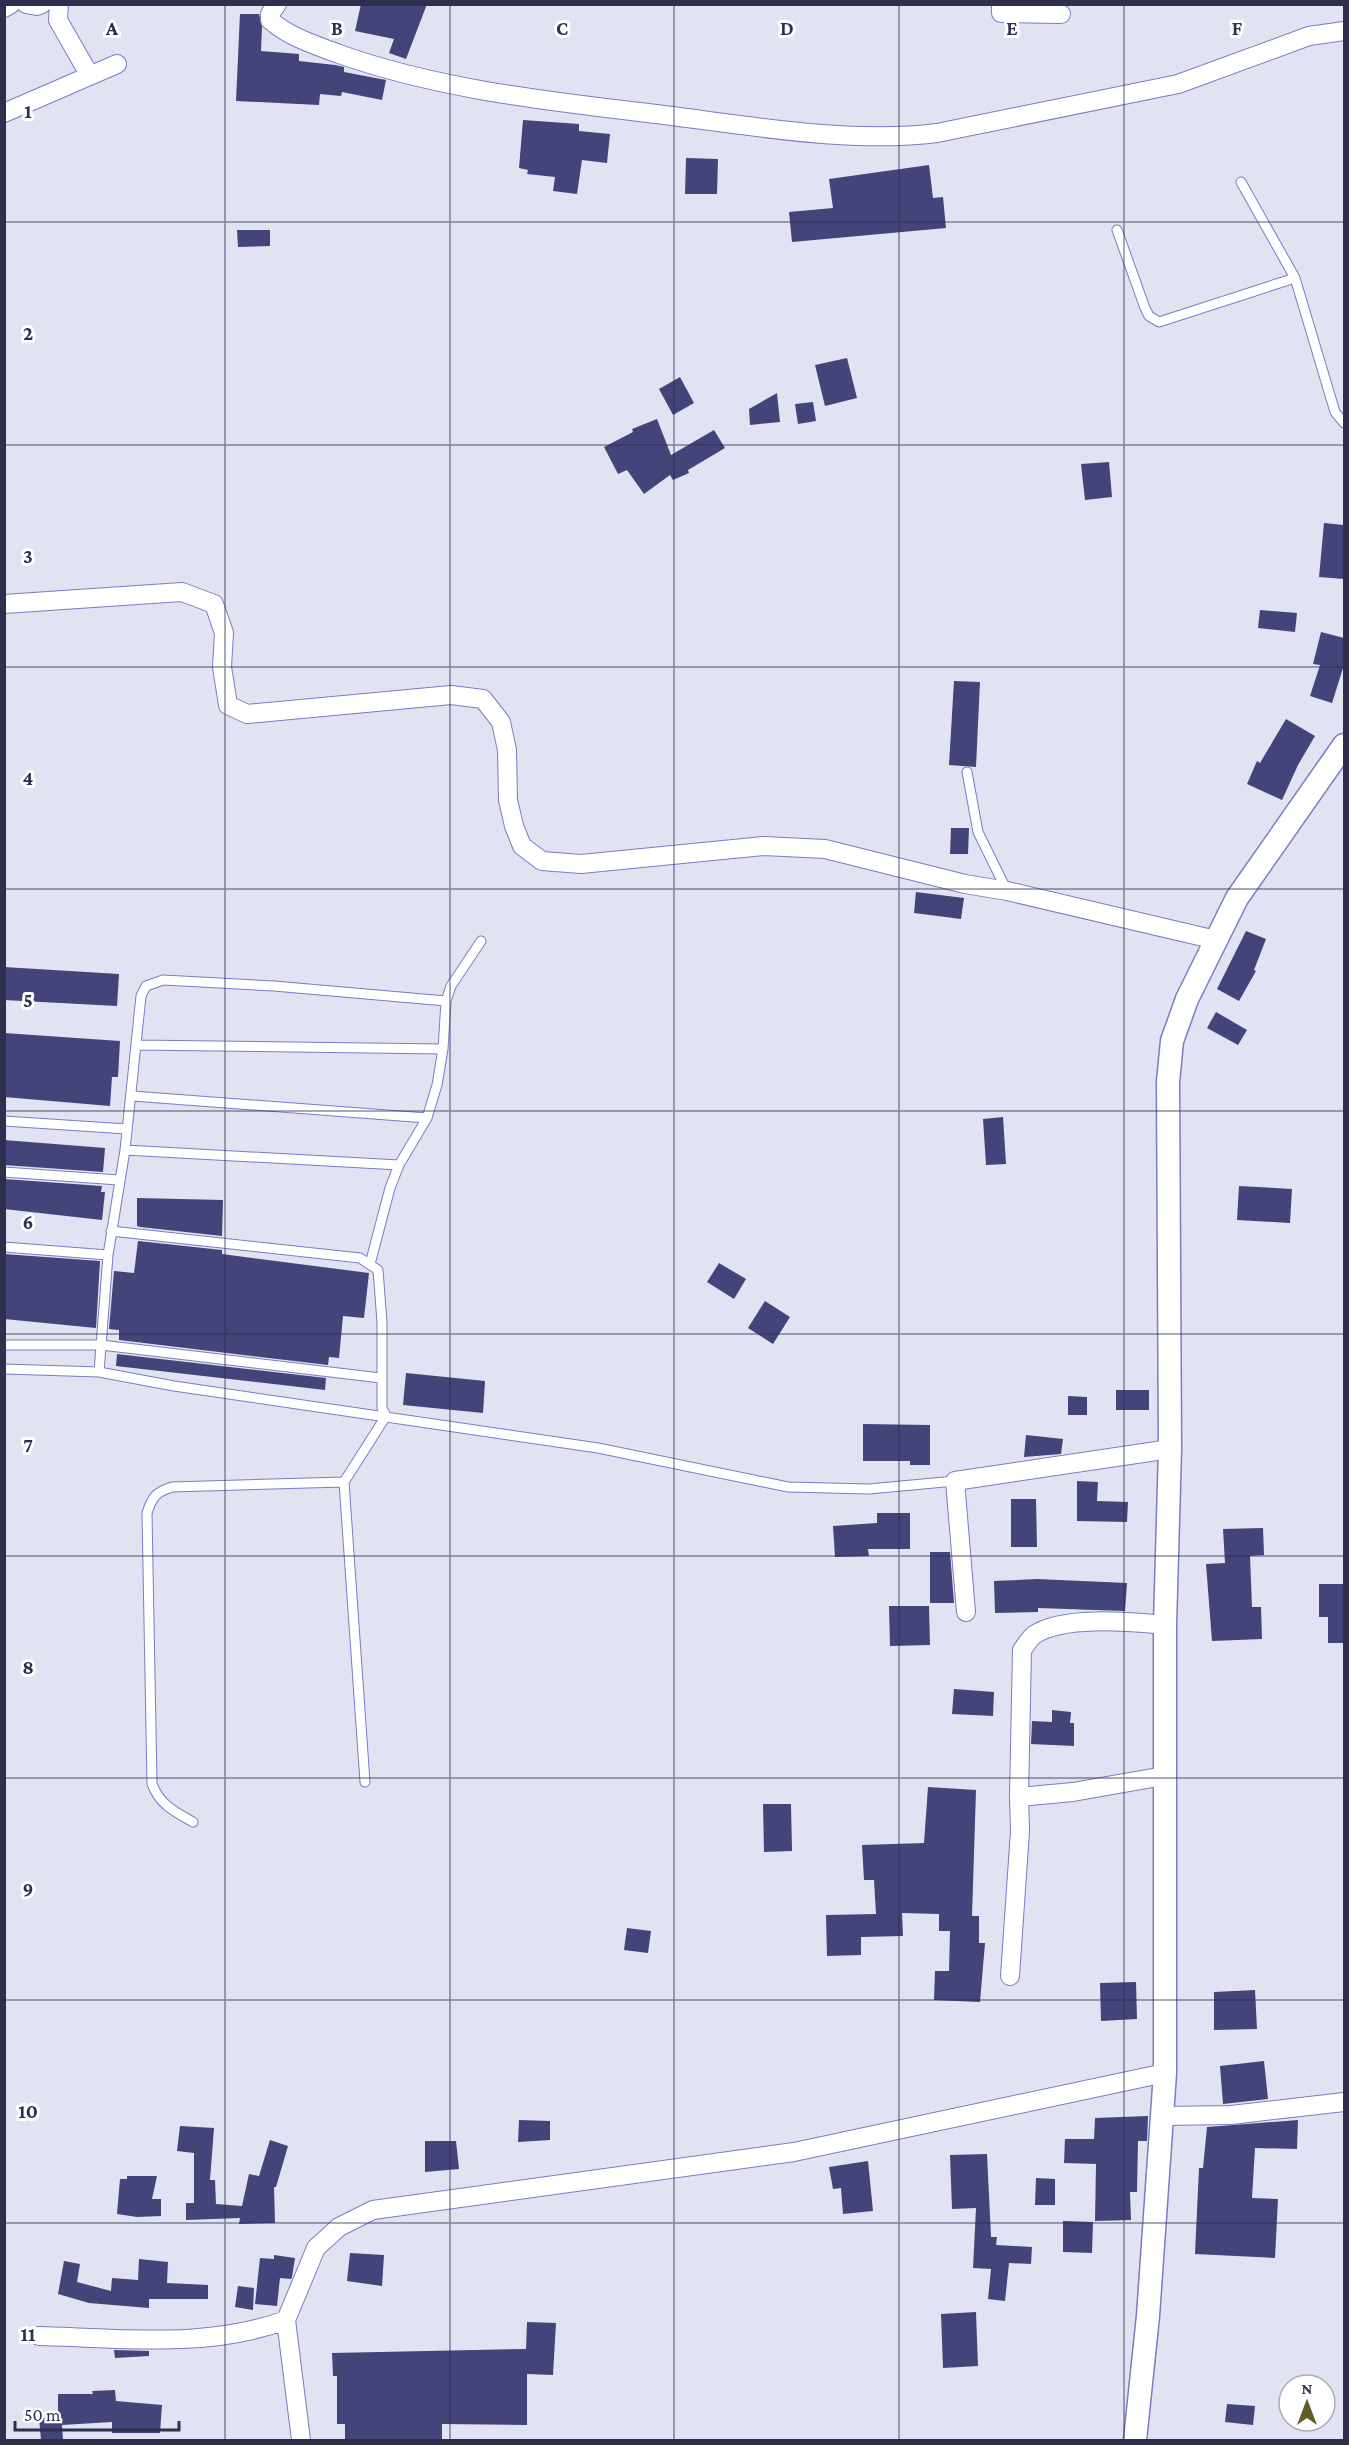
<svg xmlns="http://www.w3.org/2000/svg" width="1349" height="2445" viewBox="0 0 1349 2445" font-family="'Crimson Pro',serif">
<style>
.building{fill:#434479}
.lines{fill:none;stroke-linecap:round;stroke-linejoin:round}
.service-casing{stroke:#7a7cc4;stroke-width:11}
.minor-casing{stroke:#7a7cc4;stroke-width:20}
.tertiary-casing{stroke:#7a7cc4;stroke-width:25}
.service{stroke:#fff;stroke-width:9}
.minor{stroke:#fff;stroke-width:18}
.tertiary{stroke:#fff;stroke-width:22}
.grid{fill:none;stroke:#2d2f4d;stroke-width:1.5;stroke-opacity:0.55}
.grid-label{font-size:20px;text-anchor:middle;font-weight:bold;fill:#2d2f4d;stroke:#fff;stroke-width:6;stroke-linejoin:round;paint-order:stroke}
</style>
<rect width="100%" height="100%" fill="#e1e3f2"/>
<path class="building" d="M361,4H427L406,59L389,53L394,39L355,31Z
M240,14H259L262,27L261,51L299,54V61L335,65L344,67V72L386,80L382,100L342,92L341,96L320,94L319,105L236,101Z
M523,120L579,124V131L610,134L607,163L582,160L577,194L553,191L555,177L527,174L528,170L519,168Z
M686,158L718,159L717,194H685Z
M929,165L933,198L943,197L946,228L792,242L789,212L833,208L829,179Z
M237,230H270V246L238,247Z
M847,358L857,398L825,406L815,365Z
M680,377L694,403L673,415L659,389Z
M777,393L780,422L750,425L749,409Z
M813,402L816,421L798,424L795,404Z
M657,419L671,455L714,430L725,448L688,470L689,473L673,480L670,475L644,494L627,470L618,474L604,447L633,432L632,429Z
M1109,462L1112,497L1085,500L1081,464Z
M1324,523L1344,525V579L1319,577Z
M1260,610L1297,613L1295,632L1258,628Z
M1321,632L1344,638V665L1332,703L1310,696L1320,665L1313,664Z
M954,681L980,682L976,767L949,765Z
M1286,719L1315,736L1298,765L1282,800L1247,784L1257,761L1260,763Z
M951,828H969L968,854H950Z
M916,892L964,898L961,919L914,913Z
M1246,931L1266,939L1254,970L1256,971L1239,1001L1217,989Z
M4,967L119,974L117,1006L4,1000Z
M1216,1012L1247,1030L1238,1045L1207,1028Z
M4,1033L120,1041L118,1077H112L110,1106L4,1097Z
M1003,1117L1006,1164L986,1165L983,1119Z
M4,1140L105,1148L103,1172L4,1165Z
M4,1179L102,1186L101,1192H105L102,1220L4,1209Z
M1239,1186L1292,1189L1290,1223L1237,1220Z
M137,1198L223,1200L222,1236L140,1227L137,1226Z
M138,1241L222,1250V1254L369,1273L364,1318L343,1316L339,1358L329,1357L328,1365L119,1340V1330L109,1329L114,1271L134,1273Z
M4,1254L100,1261L96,1328L4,1319Z
M719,1263L746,1279L734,1299L707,1282Z
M765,1301L790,1317L773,1344L748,1328Z
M117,1354L326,1378L325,1390L116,1366Z
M406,1373L485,1381L483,1413L403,1405Z
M1116,1390H1149V1410H1116Z
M1068,1396L1087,1397V1415H1068Z
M863,1424L930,1425V1465H910V1461H863Z
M1026,1435L1063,1439L1061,1454L1024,1457Z
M1077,1481L1098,1482L1097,1501L1128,1502L1127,1522L1077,1521Z
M1011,1499H1036L1037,1547H1011Z
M877,1513H910V1549H868L869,1556L835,1557L833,1526L877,1523Z
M1263,1528L1264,1555L1250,1556L1252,1607H1261L1262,1639L1212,1641L1206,1564L1225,1563L1223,1529Z
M930,1552H950L954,1603H930Z
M1037,1579L1127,1583L1125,1611L1038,1608V1612L995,1613L994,1581Z
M1319,1584H1344V1643H1328V1617H1319Z
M889,1606H929L930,1645L890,1646Z
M954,1689L994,1692L993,1716L952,1714Z
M1052,1710L1071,1712L1070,1723H1074V1746L1031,1744L1032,1721L1052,1722Z
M928,1787L976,1790L972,1916H979V1943H985L980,2002L934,2000L935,1971H949L950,1931H939V1914L902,1913L903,1936L861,1937V1955L827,1956L826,1915L876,1914L874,1880H864L862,1845L924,1843Z
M763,1804H791L792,1851L764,1852Z
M627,1928L651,1931L648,1953L624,1950Z
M1136,1982L1137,2019L1101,2021L1100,1983Z
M1255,1990L1257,2029L1214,2030V1992Z
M1264,2061L1268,2099L1223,2104L1220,2066Z
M1148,2116L1147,2141H1138L1137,2192H1130L1131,2220L1095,2221L1096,2164L1064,2163L1065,2139H1094L1095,2118Z
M519,2120L550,2121V2140L518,2142Z
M1298,2120L1297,2149L1255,2148L1252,2198L1278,2199L1275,2258L1195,2254L1199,2168H1203L1207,2127Z
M180,2126L214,2128L210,2180H215L216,2204L242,2206L249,2174L259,2176L270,2140L288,2146L276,2187H274L275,2223L239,2224L240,2218L186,2220V2203H194V2153L177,2151Z
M425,2141H456L459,2169L425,2172Z
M987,2154L991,2237H997L996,2245L1032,2247L1031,2264L1009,2263L1005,2301L988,2299L991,2269L973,2268L976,2208L952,2209L950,2155Z
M868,2161L873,2211L843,2214L841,2188L833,2189L829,2167Z
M127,2176H157L152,2199H161V2216L137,2217L117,2214L120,2179H127Z
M1036,2178L1055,2179V2205H1035Z
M1063,2221L1093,2222L1092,2253L1063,2252Z
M350,2253L384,2255L382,2286L347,2281Z
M274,2255L295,2258L292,2277L291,2279L280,2278L277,2306L255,2304L260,2258L274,2259Z
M139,2259L168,2262L167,2283L208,2285V2299H149V2308L89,2303L58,2294L64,2261L80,2264L77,2282L111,2291L112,2278L138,2280Z
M238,2286L254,2288L253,2310L235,2307Z
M976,2312L978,2366L943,2368L941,2314Z
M527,2322L556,2323L553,2375L527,2374V2425L442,2424V2440H345V2424H337V2376H333L332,2353L526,2349Z
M114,2350L149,2351V2356L115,2358Z
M115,2390L116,2401L162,2405L160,2433H112V2422L62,2425L63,2440H41L39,2418H58V2394H93L92,2391Z
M1227,2404L1255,2406L1253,2425L1225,2422Z"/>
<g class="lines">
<g class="service-casing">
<path id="service" d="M1241,182L1295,278L1335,412L1344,423
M1117,230L1145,308L1149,316L1159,322L1295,278
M967,772L978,832L1007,891
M137,1045L443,1049
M132,1096L427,1118
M4,1121L127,1129
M125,1150L399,1165
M4,1172L119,1180
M111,1231L360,1258L378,1270L382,1322V1408L386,1416L344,1482L172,1487C156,1492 152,1497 147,1513L152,1784C160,1805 175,1812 193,1822
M4,1247L108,1255
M370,1264L390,1188L399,1165L427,1118L437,1085L443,1049L446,1001L451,986L481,941
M4,1345H101L381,1378
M4,1369L99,1372L174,1386L598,1448L788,1487L869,1489L955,1481
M99,1372L108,1255L125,1150L141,996L146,986L163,980L274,986L446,1001
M344,1482L365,1782"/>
</g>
<g class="minor-casing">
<path id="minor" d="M26,4L37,6L42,4
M59,4L58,20L90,76
M277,4L270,14V20C289,37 315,45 339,54C441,90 549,101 656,114C745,125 848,144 937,133L1178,84L1309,36L1344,31
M1001,4V13L1061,14
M4,8L11,4
M4,113L117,64
M4,604L182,592L214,604L224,633L222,667L228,705L247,714L451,695L483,699L501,722L507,750L508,800L514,826L522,846L542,861L581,864L764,846L825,849L965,884L1007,891L1216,940
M966,1612L955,1481L1170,1449
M1164,1776L1073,1792L1019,1797L1022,1650C1026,1645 1029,1639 1034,1635C1063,1615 1131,1622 1165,1625
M1010,1976L1020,1831L1019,1797
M1162,2116L1231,2115L1344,2102
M286,2320L301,2440
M39,2336C121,2338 208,2349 286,2320L316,2248L339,2227L373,2210L794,2152L1165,2073"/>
</g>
<g class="tertiary-casing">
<path id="tertiary" d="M1135,2440L1148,2316L1165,2073V1625L1170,1449L1168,1082L1172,1041L1187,999L1237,898L1344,745"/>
</g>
<use href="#service" class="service"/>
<use href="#minor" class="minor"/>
<use href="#tertiary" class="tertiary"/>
</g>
<path class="grid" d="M225,4V2440M450,4V2440M674,4V2440M899,4V2440M1124,4V2440M4,222H1344M4,445H1344M4,667H1344M4,889H1344M4,1111H1344M4,1334H1344M4,1556H1344M4,1778H1344M4,2000H1344M4,2223H1344"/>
<g class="grid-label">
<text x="112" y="35">A</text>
<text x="337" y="35">B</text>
<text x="562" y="35">C</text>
<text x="787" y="35">D</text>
<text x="1012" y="35">E</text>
<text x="1237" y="35">F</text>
<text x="28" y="118">1</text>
<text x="28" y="340">2</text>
<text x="28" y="563">3</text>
<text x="28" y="785">4</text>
<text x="28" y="1007">5</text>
<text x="28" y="1229">6</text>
<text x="28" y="1452">7</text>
<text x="28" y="1674">8</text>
<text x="28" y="1896">9</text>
<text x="28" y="2118">10</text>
<text x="28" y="2341">11</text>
</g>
<rect width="1349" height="2445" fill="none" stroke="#2d2f4d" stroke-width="12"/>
<g transform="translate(1307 2403)"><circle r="28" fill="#ffffff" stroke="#abacb8" stroke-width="1.5"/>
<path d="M0-4.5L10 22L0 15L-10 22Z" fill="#635c28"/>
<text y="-9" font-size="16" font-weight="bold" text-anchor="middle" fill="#2d2f4d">N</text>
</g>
<path d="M15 2421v9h164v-9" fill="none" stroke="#2d2f4d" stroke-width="3"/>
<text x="24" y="2421" font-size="18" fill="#2d2f4d" stroke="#ffffff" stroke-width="4.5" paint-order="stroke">50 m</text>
</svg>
